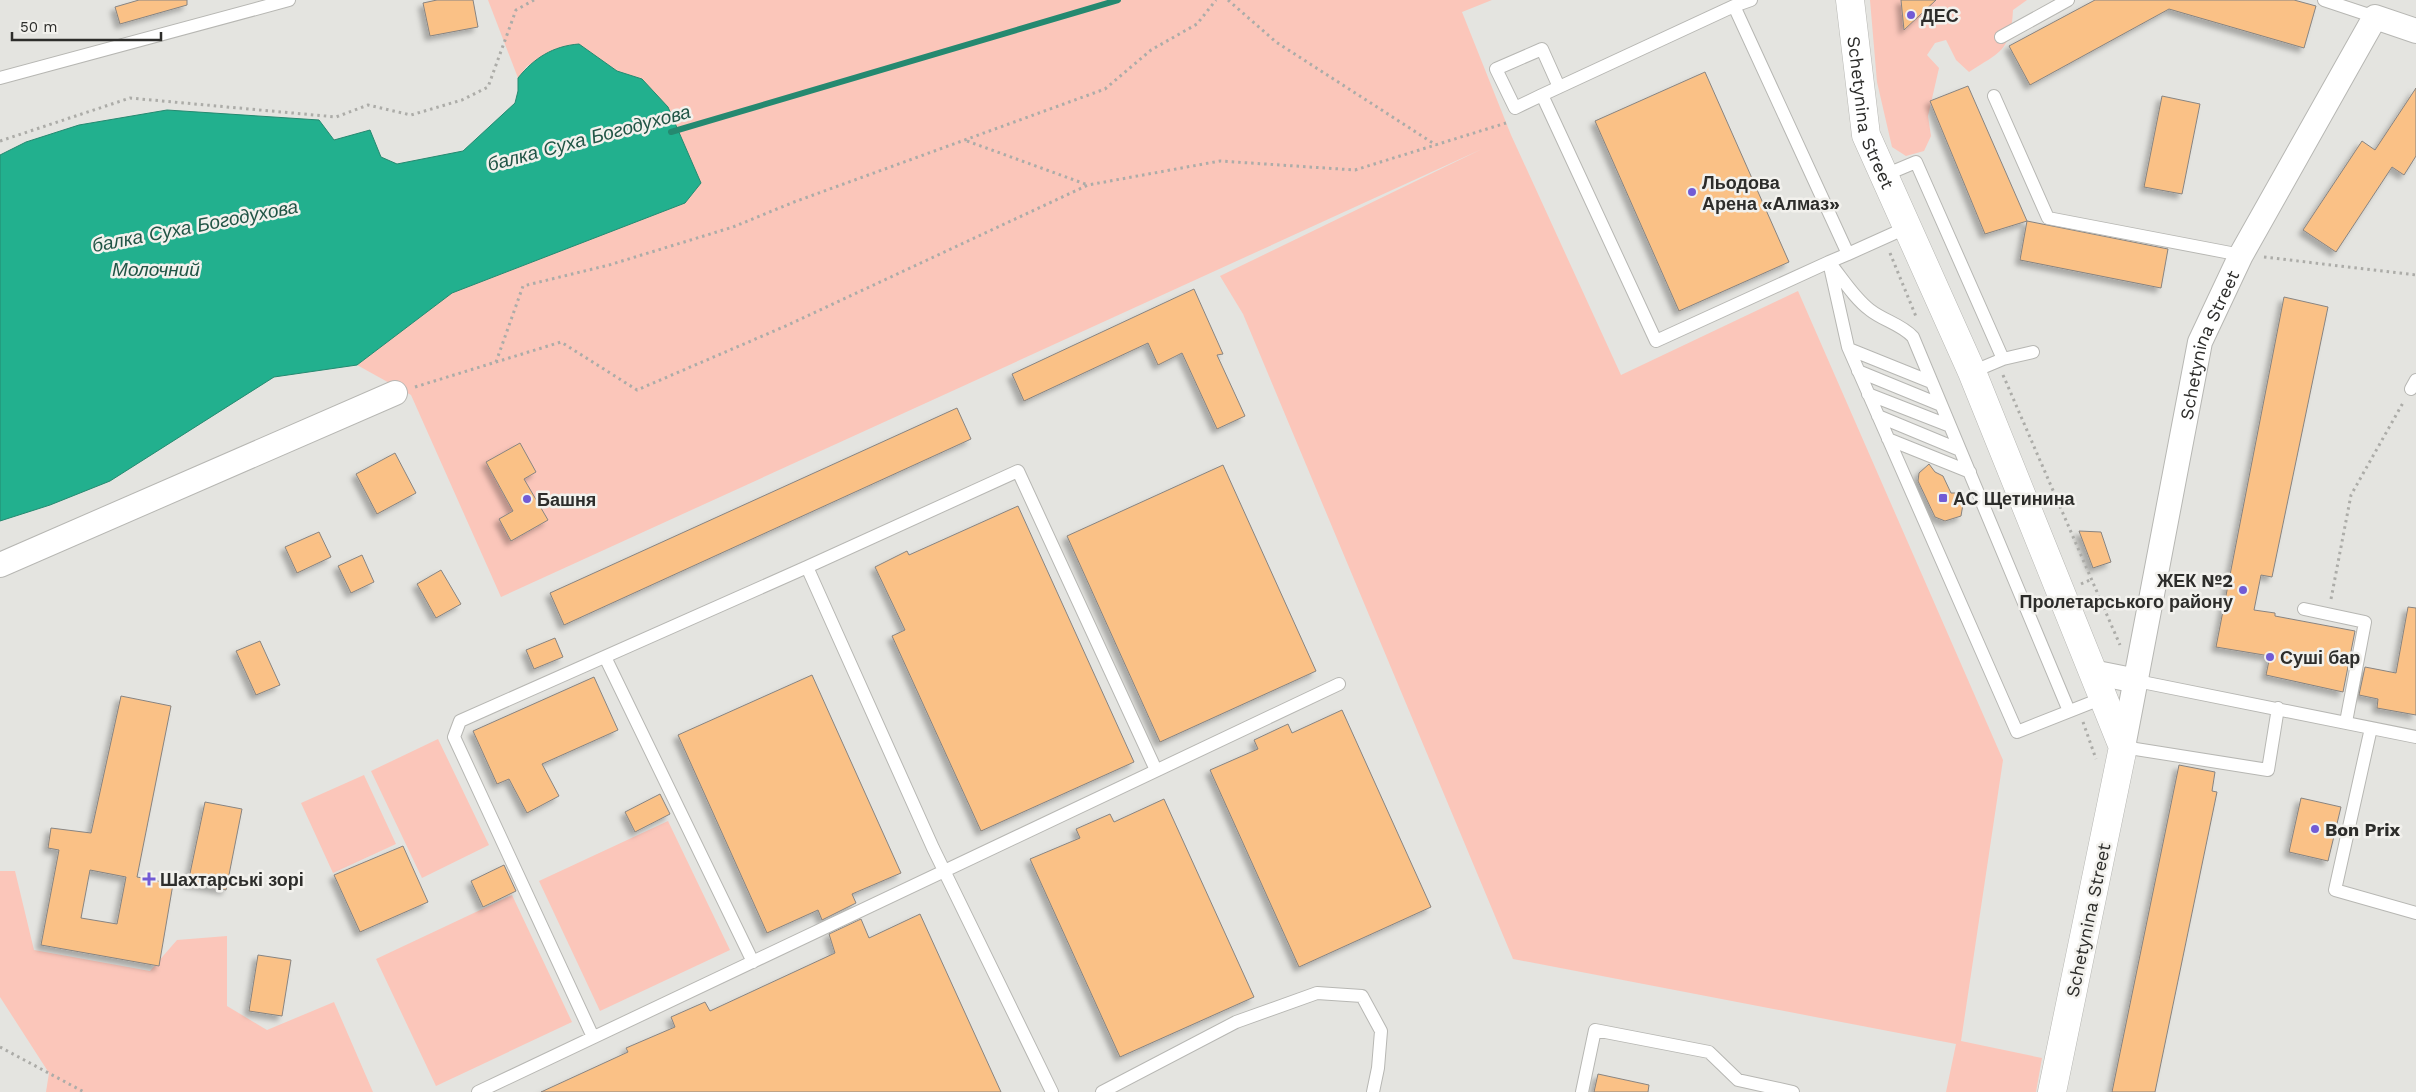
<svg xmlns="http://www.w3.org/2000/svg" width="2416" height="1092" viewBox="0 0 2416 1092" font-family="'Work Sans',sans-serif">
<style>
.green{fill:#fbc6ba}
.water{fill:#22b08e;stroke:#258970}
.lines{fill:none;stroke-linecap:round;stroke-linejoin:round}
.stream{stroke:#258970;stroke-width:6}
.building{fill:#fac186;stroke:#888481;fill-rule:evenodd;filter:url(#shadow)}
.service-casing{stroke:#b7b7b3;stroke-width:14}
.minor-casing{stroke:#b7b7b3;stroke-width:26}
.tertiary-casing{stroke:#b7b7b3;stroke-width:29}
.path{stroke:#acaca8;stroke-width:3;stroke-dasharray:2.5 4;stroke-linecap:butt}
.service{stroke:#fff;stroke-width:12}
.minor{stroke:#fff;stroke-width:24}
.tertiary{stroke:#fff;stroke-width:28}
.poi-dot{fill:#725bd5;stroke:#f2f1ed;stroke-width:2}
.labels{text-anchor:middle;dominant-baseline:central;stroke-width:5;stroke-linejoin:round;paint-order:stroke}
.poi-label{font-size:18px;font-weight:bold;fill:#2d2d2b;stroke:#f2f1ed;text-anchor:start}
.street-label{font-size:18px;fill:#2d2d2b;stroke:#f2f1ed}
.water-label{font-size:19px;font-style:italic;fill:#215546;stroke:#f2f1ed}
</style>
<defs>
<filter id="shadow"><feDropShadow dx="-4.5" dy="4.5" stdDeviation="2.5" flood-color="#0004"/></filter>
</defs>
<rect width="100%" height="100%" fill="#e4e4e0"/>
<path class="green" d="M488,0H1492L1462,12L1511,135L1621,375L1798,291L2003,760L1961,1041L2042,1058L2036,1092H1946L1956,1044L1513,959L1243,314L1220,276L1482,149L501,597L411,395L357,365L452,293L685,203L701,183L642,79L617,71L579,44L527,66L518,78Z
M1870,0H2027L2013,10C2011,51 2000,52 1969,72L1956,60L1946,40L1935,43L1927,55L1939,68L1928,116L1931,136L1924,151L1906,156L1892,147L1877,82Z
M438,739L489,845L422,878L371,771Z
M364,775L396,844L333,873L301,803Z
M668,821L730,950L600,1011L539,881Z
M0,871H15L34,950L150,971L177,940L227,936V1006L267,1030L334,1002L373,1092H46L49,1073L0,997Z
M512,895L572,1022L436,1086L376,959Z"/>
<path class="water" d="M579,44L617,71L642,79L668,107L701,183L685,203L452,293L357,365L274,377L110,481L50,505L0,521V155L26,142L79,125L167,110L319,120L334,140L370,130L381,157L397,164L463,151L515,103L518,91V78C534,58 553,46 579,44Z"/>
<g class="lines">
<path class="stream" d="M671,132L1118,0"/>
</g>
<path class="building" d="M139,0H187V5L120,24L115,7Z
M437,0H473L478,27L430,36L423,3Z
M1901,0H1936L1904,30Z
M2095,0H2294L2316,6L2304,48L2169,9L2030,85L2009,46Z
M1705,72L1789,262L1679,311L1595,121Z
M1968,86L2027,221L1985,234L1930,101Z
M2416,88V156L2404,175L2392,167L2336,252L2303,230L2362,141L2375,150Z
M2162,96L2200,104L2182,194L2144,187Z
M2027,221L2168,249L2161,288L2020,260Z
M1194,289L1223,354L1217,355L1245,416L1217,429L1182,353L1158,365L1148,343L1024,401L1012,374Z
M2284,297L2328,307L2272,577L2261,575L2254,610L2275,613V616L2355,631L2343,692L2266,675L2270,656L2216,647Z
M957,408L971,439L564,625L550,593Z
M520,443L536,472L524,479L548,520L511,541L499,519L513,511L486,462Z
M395,453L416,493L377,514L356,474Z
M1929,464L1935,472L1943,476L1951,493H1957L1963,504L1961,516L1945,521L1935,517L1918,481L1919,473Z
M1223,465L1316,671L1160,742L1067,536Z
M1018,506L1134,762L981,831L892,636L905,630L875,567L907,551L909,555Z
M2079,531L2101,532L2111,562L2093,568Z
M319,532L331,557L297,573L285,547Z
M362,555L374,582L351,593L338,566Z
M441,570L461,604L436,618L417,584Z
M2408,607L2416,608V715L2377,708L2378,699L2359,695L2365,667L2396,673Z
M555,638L563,657L534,669L526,650Z
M260,641L280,685L256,695L236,651Z
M812,675L901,873L852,894L856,903L822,920L818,910L767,933L678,735Z
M594,677L618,730L542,764L559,796L527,813L509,779L497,784L473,731Z
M121,696L171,706L137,877L173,884L159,966L41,945L59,850L48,848L51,828L91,833ZM90,870L126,877L117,924L81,918Z
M1342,710L1431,907L1299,967L1210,770L1258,749L1254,740L1288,724L1292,733Z
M2179,765L2215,772L2212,791L2217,792L2155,1092H2112Z
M660,794L670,814L635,832L625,812Z
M2301,798L2341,807L2328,861L2289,852Z
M1164,799L1254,997L1120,1057L1030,859L1080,838L1076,829L1110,814L1114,822Z
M205,802L242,809L226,890L188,883Z
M403,846L428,902L360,932L334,875Z
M504,865L516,891L483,907L471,881Z
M920,914L1001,1092H541L628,1052L626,1048L675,1027L671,1017L705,1002L710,1011L835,953L829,934L861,919L869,938Z
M258,955L291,960L282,1016L249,1011Z
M1598,1074L1649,1085L1648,1092H1594Z"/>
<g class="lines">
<g class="service-casing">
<path id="service" d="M1751,0L1734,6L1848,254L1908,227
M2324,0L2375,17
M1734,6L1542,95L1656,341L1829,262C1842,278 1854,298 1870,310C1884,321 1901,324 1913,337L2069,711
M2001,37L2068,0
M0,78L289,0
M1542,95L1515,108L1496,69L1542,49L1559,87
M1994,96L2048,218L2241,255
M1885,175L1916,162L2003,359L1972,372
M1848,254L1829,262L1848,347L2017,732L2103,698
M1849,349L1931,382
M2003,359L2033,352
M1858,371L1941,405
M2411,389L2416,380
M1868,394L1950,426
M1878,416L1960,450
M1888,439L1970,472
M807,567L933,848L1052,1092
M2304,609L2365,622L2346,722
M605,657L753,962
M2137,681L2416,737
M2371,728L2335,890L2416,913
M2123,747L2268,770L2278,708
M593,1037L454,737L460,721L807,567L1018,471L1156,770
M478,1092L1339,684
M1102,1092L1236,1022L1317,993L1362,996L1381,1031L1378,1068L1373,1092
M1582,1092L1595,1030L1709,1052L1738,1080L1793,1092"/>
</g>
<g class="minor-casing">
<g id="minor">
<path d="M0,565L395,393"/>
<path d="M2092,672L2137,681"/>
<path id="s1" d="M2123,747L2200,342L2241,255L2375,17L2416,31"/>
</g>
</g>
<g class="tertiary-casing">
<g id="tertiary">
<path id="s2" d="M1850,0L1866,135L1972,372L2123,747L2052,1092"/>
</g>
</g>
<path class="path" d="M1228,0L1276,42L1436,145
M0,141L130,98L336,117L368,105L411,115L462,100L488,87L516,10L534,0
M967,141L1088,185
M1890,253L1917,319
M2264,257L2416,275
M496,362L523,286L609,265L733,227L794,202L1105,89L1151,50L1197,24L1216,0
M2003,375L2120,645
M415,387L561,342L637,390L788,325L1088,185L1220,161L1355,170L1506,123
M2081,584L2092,579
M2331,599L2351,495L2404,401
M2083,722L2096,759
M0,1047L84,1092"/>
<use href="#service" class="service"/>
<use href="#minor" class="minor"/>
<use href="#tertiary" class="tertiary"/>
</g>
<g class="poi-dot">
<circle cx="1911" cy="15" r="5"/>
<circle cx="1692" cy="192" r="5"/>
<rect x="1938" y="493" width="10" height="10" rx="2.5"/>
<circle cx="527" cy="499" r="5"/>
<circle cx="2243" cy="590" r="5"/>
<circle cx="2270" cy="657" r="5"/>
<circle cx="2315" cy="829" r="5"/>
<path d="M146.5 871.5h5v5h5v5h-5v5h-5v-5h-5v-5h5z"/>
</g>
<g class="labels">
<g class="poi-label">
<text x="1921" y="15">ДЕС</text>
<text x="1702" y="182">Льодова<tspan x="1702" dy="21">Арена «Алмаз»</tspan></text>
<text x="1953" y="498">АС Щетинина</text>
<text x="537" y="499">Башня</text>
<text x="2233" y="580" text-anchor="end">ЖЕК №2<tspan x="2233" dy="21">Пролетарського району</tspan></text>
<text x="2280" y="657">Суші бар</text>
<text x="2325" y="829">Bon Prix</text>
<text x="160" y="879">Шахтарські зорі</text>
</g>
<g class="street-label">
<text stroke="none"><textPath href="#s2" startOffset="115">Schetynina Street</textPath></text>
<text stroke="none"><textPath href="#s1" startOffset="412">Schetynina Street</textPath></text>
<text transform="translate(2088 920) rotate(-78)">Schetynina Street</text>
</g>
<g class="water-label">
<text transform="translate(589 138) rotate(-15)">балка Суха Богодухова</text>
<text transform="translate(195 226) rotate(-11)">балка Суха Богодухова</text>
<text x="156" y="269">Молочний</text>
</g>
</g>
<path d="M12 32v8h149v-8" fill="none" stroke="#2d2d2b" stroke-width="2.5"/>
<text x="20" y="32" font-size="15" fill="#2d2d2b" stroke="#f2f1ed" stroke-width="4" paint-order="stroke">50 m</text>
</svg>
